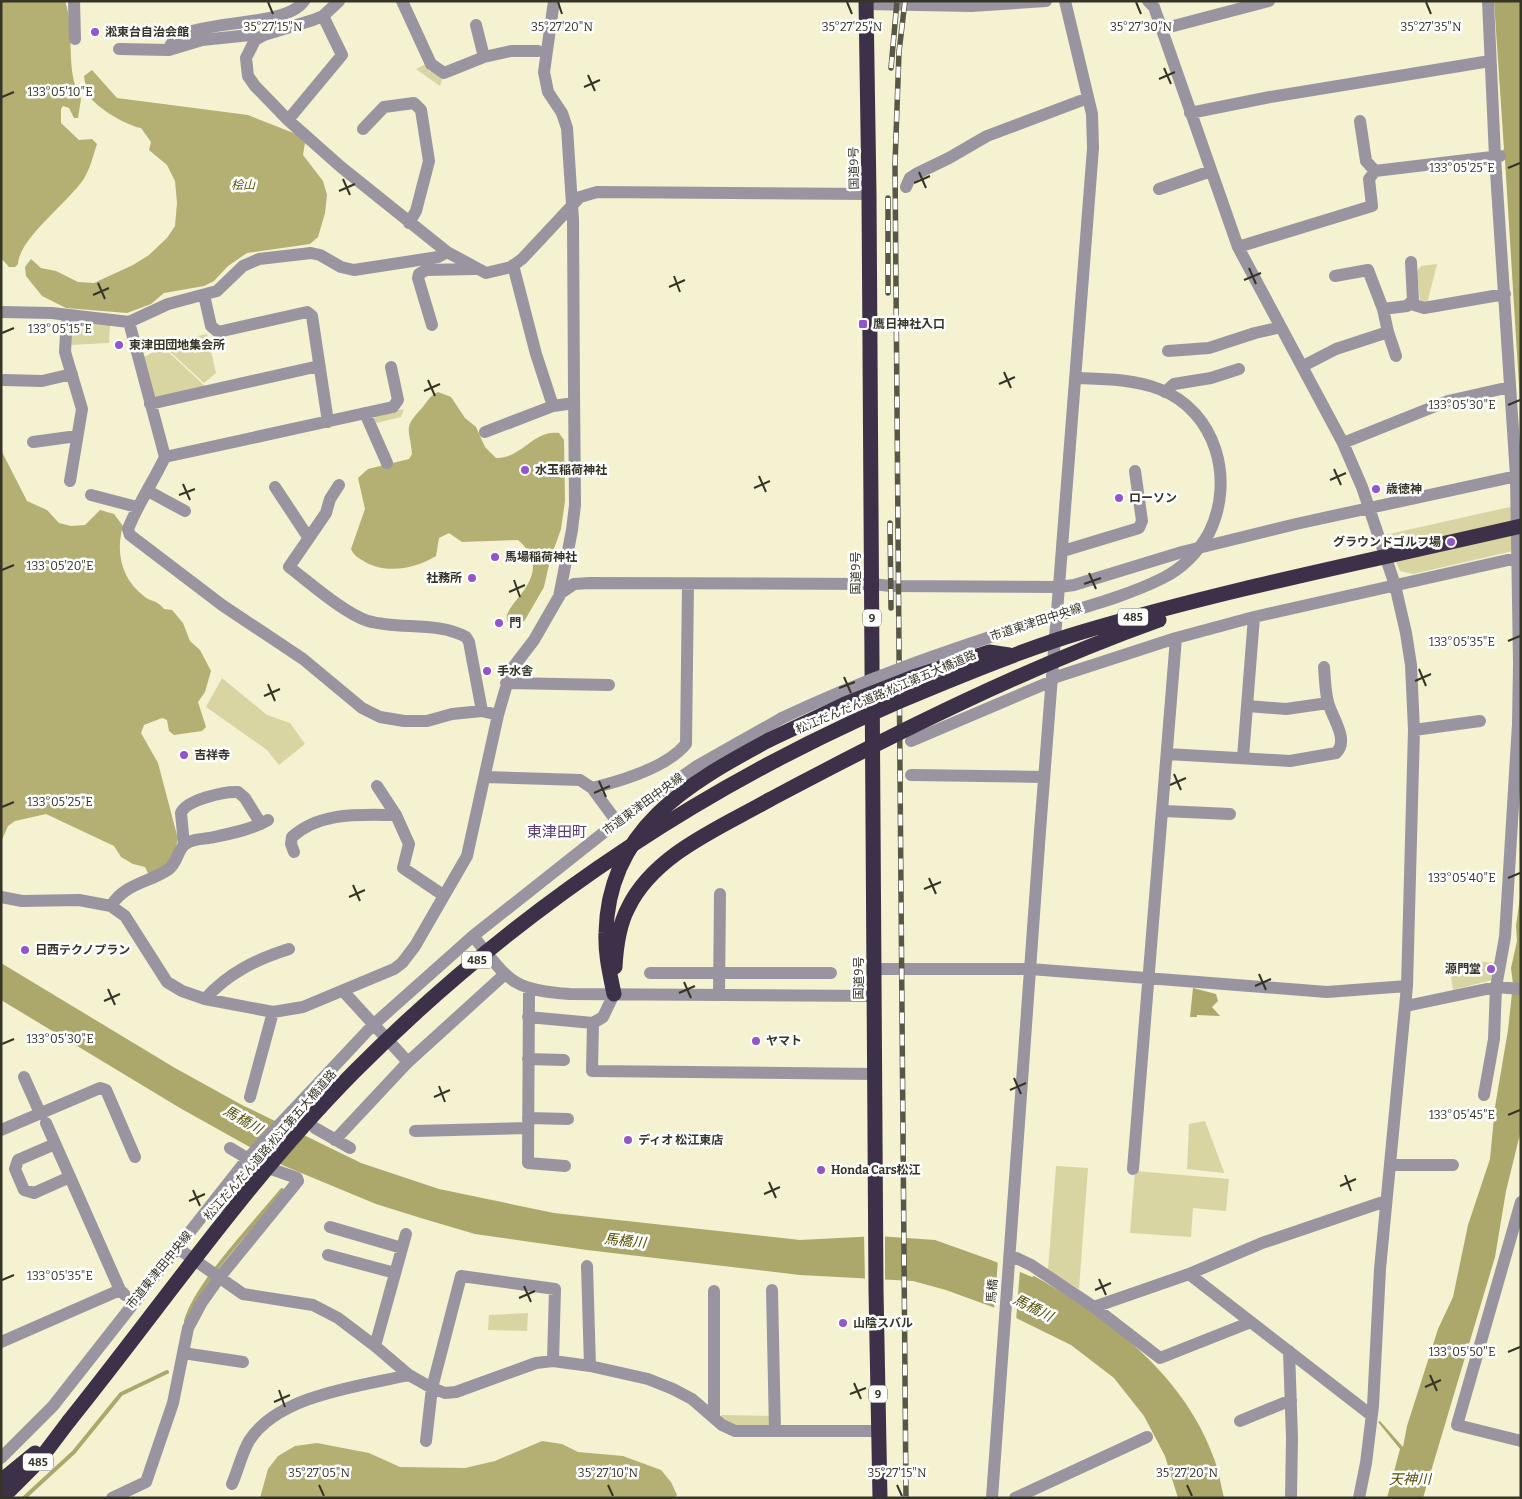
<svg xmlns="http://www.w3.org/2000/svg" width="1522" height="1499" viewBox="0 0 1522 1499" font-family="Bitter,'Noto Sans JP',serif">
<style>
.green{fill:#d8d5a2}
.forest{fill:#b4af72}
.water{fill:#aca76a}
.pier{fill:#f4f2d0}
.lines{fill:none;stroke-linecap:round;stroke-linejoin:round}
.stream{stroke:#aca76a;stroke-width:4}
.minor{stroke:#9a94a1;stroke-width:12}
.highway{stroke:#3c3149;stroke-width:15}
.rail-casing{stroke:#585746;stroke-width:5.5}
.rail{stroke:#fff;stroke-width:4;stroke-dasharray:11;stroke-linecap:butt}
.minor-bridge{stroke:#9a94a1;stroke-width:12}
.highway-bridge{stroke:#3c3149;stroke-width:15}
.ticks{fill:none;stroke:#353427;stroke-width:2}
.poi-dot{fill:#9454ca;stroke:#fff;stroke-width:2}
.labels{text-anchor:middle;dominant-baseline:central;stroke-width:5;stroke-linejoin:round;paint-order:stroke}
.shield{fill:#fff;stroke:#727168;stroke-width:1}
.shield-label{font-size:11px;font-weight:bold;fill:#353427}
.poi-label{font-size:12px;font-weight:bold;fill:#353427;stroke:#fff;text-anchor:start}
.street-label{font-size:12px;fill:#353427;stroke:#fff}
.park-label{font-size:12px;font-style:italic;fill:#595307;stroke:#fff}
.water-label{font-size:14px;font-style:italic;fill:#544d00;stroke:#fff}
.quarter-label{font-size:15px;fill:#593b76;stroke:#fff}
.ticks-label{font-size:12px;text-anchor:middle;fill:#353427;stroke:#fff;stroke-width:5;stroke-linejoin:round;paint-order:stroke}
</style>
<rect width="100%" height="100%" fill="#f4f2d0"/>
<path class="green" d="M426,64L429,71L443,77L440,86L416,69Z
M1437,264L1427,304L1420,301L1417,271L1421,266Z
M93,322L110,325L109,343L71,345L70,330L78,323Z
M207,334L216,373L204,383L164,346L188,338Z
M163,347L206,387L159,399L153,395L144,357Z
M404,409L401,417L376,423L374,418L378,415Z
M1514,506L1513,551L1413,574L1400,571L1385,535Z
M222,678L267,715L290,723L305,744L279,765L267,750L206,707Z
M1464,960L1498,963L1492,980L1453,990L1449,963Z
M1205,1121L1224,1172V1173L1187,1169L1189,1124Z
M1056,1166L1088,1168L1079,1289L1048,1270Z
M1135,1171L1229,1179L1226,1211L1193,1208L1191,1237L1130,1233Z
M528,1313L527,1331L488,1330L489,1315Z
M721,1415L771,1416V1426L734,1425L722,1418Z"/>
<path class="forest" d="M1,1H65C76,32 64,70 81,99L78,118H74L69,108L63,106L61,109V123L79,140L92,139L97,144C93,156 90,170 83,180C67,203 19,239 18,264L15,267H9L1,258Z
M92,70L117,98L248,115L296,134L305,143L303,155L323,181L327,195L325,213L318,237L310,244L247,253L228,266L214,281L204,286L164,293L151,304L127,313L66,308L42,296L26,276L25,267L31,259L41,268L56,271L78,282L94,283L133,265L149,255L167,238L175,226L177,203L175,181L167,165L149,150L151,142L141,128C127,126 91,105 87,92C85,87 85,81 84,76Z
M438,392L451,397L465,418L476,427L485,447L496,458C521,459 534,429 559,433L564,440L565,501L561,529L550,560L544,587L525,620L518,626H512C510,624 508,623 507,620C502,603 559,576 518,540L462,542L449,533L439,538L436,556C415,569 387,574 365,562C359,558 354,556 351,549L365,509L358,478L368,469L409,459L412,454C410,428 402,429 422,408C428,401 429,396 438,392Z
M1,450L27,501L47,510L59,523L71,526L85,525L100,510L114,514L123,526C115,553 122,580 145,597C153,603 154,598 164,609L172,610L183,623L190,641L200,650L211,671L205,692L198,702L206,727L202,731L174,735L169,731L167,720L162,718L144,725L141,733L158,763L178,839L172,862L156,873H148L145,867L133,864L121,857L114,846L46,814L15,821L8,826L1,842Z
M542,1441L562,1444L578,1452L623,1456L661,1470L671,1482L677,1495L674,1498H260L268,1469L278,1456L295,1446L317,1443L369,1453L400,1467L465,1468L495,1461Z"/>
<path class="water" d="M1494,1H1521V418L1505,160L1501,153L1504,149Z
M1521,890V1130L1506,1191L1495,1257L1423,1498H1387L1400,1449L1378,1422L1380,1421L1403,1447L1407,1426L1438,1329L1453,1297L1468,1225L1490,1159L1495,1107L1508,1030L1513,984L1511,968L1517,941L1516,926Z
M1,963L175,1068L242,1105L361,1163L439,1189L554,1213L800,1240L878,1236L935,1240L991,1260L1032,1277L1034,1276C1110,1319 1185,1375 1215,1461C1219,1473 1221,1486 1224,1498H1178L1165,1456L1144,1416L1114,1378L1071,1345L998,1309L946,1290L913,1281L800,1275L587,1250L475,1234L424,1219L376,1204L282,1165L180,1108L1,1000Z
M1193,988L1216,994L1218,1001L1212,1007L1220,1016L1197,1015V1017H1190Z"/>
<path class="pier" d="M885,1234V1282L865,1281L864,1235Z
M998,1260L1020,1270L1016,1321L994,1310Z"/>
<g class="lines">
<path class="stream" d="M186,1321C196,1284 256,1222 282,1190
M24,1498L74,1452L121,1394L167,1372"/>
<path class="minor" d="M74,1L75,39
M339,1L323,16L313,20L264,35L255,40L246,58L248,76L255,86L288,120L341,167L447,252L486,273L511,267L522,259L580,197L597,192L869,194
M402,1L431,64L444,73L484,57L476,25
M554,1L544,72L548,92L562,113L567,128L573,220L574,390L575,505L572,530L559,597
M1148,1L1154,7L1238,247L1343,443L1362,487L1395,585L1406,633L1411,665L1414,730L1407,986L1380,1269L1373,1406L1366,1463L1359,1498
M866,4L971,6L1046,1
M1162,29L1269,1
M119,49L169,50C174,15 283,32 304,1
M169,50L202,40L250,35L255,40
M484,57L511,51H538
M1190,113L1270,97L1490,61
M288,120L342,55L323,16
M1360,121L1366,161L1375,171L1500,156
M363,129L384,107L414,103L421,110L429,161L416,211L409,223
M906,187L910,178L916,174L949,158L987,136L1088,98
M1159,189L1211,171
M1238,247L1372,206L1369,179L1375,171
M447,252L438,257L354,270L341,267L320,255L311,253L259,259L243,266L217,291L168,304L129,322L165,457C153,482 138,504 128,529L130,535L222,605L303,659L362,708L380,717L404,721H427L452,714L482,711L498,715
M513,265L536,354L553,406
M1335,276L1368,270L1383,309
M204,295L211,326L218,332L307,312L312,316L328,422
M1411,304L1424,308L1505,294
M1,312L52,313L129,322
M67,315L65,352L82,409L70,481
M432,325L418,278L419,274L426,270L474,269
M1388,332L1396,356
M1168,351L1209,348L1255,333L1281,327
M1303,366L1336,349L1388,332L1383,309L1407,306L1413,300L1411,262
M1076,378C1103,379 1133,379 1159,389C1217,411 1235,481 1209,533
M4,380L42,381L72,374
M1165,392L1174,384L1211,378L1239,369
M150,404L319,366
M365,413L387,463
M485,432L553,406L574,403
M33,442L77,436
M1343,443L1448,401L1510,387
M165,457L393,407L398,400L391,367
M339,485L330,499L326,513L289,567C309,582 345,614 368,621C399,630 437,621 466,637L469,642L482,711
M275,487L308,537
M148,491L185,511
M91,495L137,507
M1063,551L1139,528L1142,521L1135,471
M1053,678L1176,638L1254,617L1521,557
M506,683L609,685
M1248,706L1286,709L1328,703
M1414,730L1480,721
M911,741L1052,681
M1167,754L1290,761L1336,753C1350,740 1331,716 1328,702C1325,691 1325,678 1324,667
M1243,757L1254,617
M911,775L1044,777
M485,777L580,780L592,788L617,822
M377,786L396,815
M592,788C621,781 667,767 686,744L688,584
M1164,811L1230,814
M184,845L181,813C186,800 225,791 238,792L245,798L261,824
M294,852L291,844L292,837C321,811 361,815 396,815L409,844L403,868L443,895
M1,897L22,901L79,900L111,906L125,916L167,982L182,991L205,999L273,1012L303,1007L394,969L402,963L415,946L467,856L498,715L511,670L534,640L561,593L574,584L590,583L872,584L891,586L1060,587L1074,585L1182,552L1296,524L1521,475
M111,906C125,883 149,883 169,869C179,861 177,847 189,842C195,839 202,839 209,838C228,834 251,830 268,820
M473,936C509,980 510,990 570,994L874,996
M874,969H1030L1327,992L1407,986
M650,973H831
M529,990L528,1163L565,1166
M343,991L408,1062L505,974
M719,995L720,894
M205,999C228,973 257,959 289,949
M1406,1006L1496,987L1521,989
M528,1017L593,1023L603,1017L614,994
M593,1023L592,1071L875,1074
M528,1059L564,1060
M24,1077L40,1113
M1484,1095L1494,1039L1496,987L1505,937L1518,724L1519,663L1516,476L1495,157L1488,1
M250,1097L273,1012
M528,1118L568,1119
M46,1123L120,1290
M315,1128L350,1148
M1,1130L100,1088L106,1090L135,1157
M415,1131L528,1128
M335,1140L408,1062
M55,1144L18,1160L15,1169L24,1190L34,1193L70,1177
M1390,1165H1453
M1133,1169L1176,638
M1521,1202L1457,1425L1521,1441
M330,1227L402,1248
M176,1247L243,1294L313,1305L338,1318L375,1346L409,1375L432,1388L445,1393L456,1392L536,1363L553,1361L590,1366L648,1379L673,1389L692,1399L722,1425L735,1431H879
M328,1255L395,1273
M1010,1255L1031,1265L1094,1307L1189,1274L1262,1243L1386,1201
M587,1266L590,1366
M1189,1274L1371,1415
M772,1290L775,1431
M1094,1307L1160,1358L1251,1322
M1,1342L120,1290L125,1295
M375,1346L406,1234
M1289,1351L1292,1438L1291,1498
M183,1353L243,1362
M714,1416V1291
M1240,1421L1291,1400
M426,1441L432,1388L461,1276L555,1289L553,1361
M1,1458L53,1406L248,1158L373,1025L473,936L617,822L697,766L782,718
M232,1484C238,1470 242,1453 249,1441C278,1395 360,1386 409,1375
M112,1498L146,1482L173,1403L188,1328L202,1302L219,1278L298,1181L297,1178L257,1164L230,1148
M992,1498L1040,831L1093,148L1092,114L1065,1
M1015,1498L1147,1437"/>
<path class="highway" d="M866,1L869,194L876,1290L880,1498
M615,967C616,948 619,925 628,908C654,854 720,828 769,800
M614,994C610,974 605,954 606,933C608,829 687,784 769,740
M1,1481L35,1453
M2,1498L38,1462L69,1421"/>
<g class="rail-casing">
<path id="rail" d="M905,1L899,52L895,164L906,1498
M891,68L897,1
M888,198V293
M890,523L891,608"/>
</g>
<use href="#rail" class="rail"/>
<path class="minor-bridge" d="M782,718C862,680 943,652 1027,625C1072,610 1121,599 1163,578C1183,568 1198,552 1209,533"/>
<path class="highway-bridge" d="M769,740L845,704L916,676L989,652L1009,655
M769,800C895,733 1025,668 1159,620
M69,1421C163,1304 248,1179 354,1072C521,904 721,772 941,684C987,665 1034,646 1082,632C1226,589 1374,560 1521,526"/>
</g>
<path class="ticks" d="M268,2L273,14M558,2L562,14M847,2L852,14M1136,2L1141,14M1426,2L1431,14M1164,68L1171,84M588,75L595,91M1159,79L1175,72M584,87L600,80M2,97L14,92M1508,168L1520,163M919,172L926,188M343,179L350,195M914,183L930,176M339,191L355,184M1249,268L1256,284M674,276L680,292M1244,280L1261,273M98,283L105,299M669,287L685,280M93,295L109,288M2,333L14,328M1004,372L1011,388M428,380L435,396M999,384L1015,377M424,391L440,384M1508,405L1520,400M1334,469L1341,485M759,476L766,492M1330,480L1346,473M183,484L190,500M754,488L770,481M179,495L195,489M2,570L14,565M1089,573L1096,589M514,580L520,597M1084,584L1101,578M509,592L525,585M1508,641L1520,636M1419,669L1426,686M844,677L851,693M1415,681L1431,674M268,684L275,701M839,688L855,682M264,696L280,689M1174,774L1181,790M599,781L606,797M1170,785L1186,778M594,793L610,786M2,807L14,802M929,878L936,894M1508,878L1520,873M353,885L360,901M924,889L941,882M349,897L365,890M1259,974L1266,990M684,982L691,998M1255,986L1271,979M108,989L115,1005M679,993L695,986M104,1001L120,994M2,1044L14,1039M1014,1078L1021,1094M439,1086L445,1102M1010,1090L1026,1083M434,1097L450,1090M1508,1115L1520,1110M1345,1175L1351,1191M769,1182L776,1198M1340,1186L1356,1179M193,1190L200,1206M764,1194L780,1187M189,1201L205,1194M1099,1279L1106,1295M2,1280L14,1275M524,1286L531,1302M1095,1290L1111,1283M519,1298L535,1291M1508,1352L1520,1347M1430,1375L1437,1391M854,1383L861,1399M1425,1387L1441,1380M279,1390L285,1407M850,1394L866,1388M274,1402L290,1395M319,1485L324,1496M608,1485L613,1496M897,1485L902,1496M1187,1485L1192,1496"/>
<g class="poi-dot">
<circle cx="95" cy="32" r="5"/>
<rect x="858" y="319" width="10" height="10" rx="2.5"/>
<circle cx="119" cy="345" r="5"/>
<circle cx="525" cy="470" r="5"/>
<circle cx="1376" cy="489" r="5"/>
<circle cx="1119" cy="498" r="5"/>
<circle cx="1451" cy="542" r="5"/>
<circle cx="495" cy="557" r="5"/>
<circle cx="472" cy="578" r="5"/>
<circle cx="499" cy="623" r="5"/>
<circle cx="487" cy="671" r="5"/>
<circle cx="184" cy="755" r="5"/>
<circle cx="25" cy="950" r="5"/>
<circle cx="1491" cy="969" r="5"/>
<circle cx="756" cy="1041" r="5"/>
<circle cx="628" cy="1140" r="5"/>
<circle cx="821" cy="1170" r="5"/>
<circle cx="843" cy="1323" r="5"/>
</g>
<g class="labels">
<g class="shield">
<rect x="1118" y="608.5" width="30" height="17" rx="4"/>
<rect x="863" y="609.5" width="18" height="17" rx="4"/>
<rect x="462" y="951.5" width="30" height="17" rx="4"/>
<rect x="869" y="1385.5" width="18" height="17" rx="4"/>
<rect x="23" y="1453.5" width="30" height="17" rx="4"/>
</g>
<g class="shield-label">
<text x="1133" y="617">485</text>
<text x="872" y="618">9</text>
<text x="477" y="960">485</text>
<text x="878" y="1394">9</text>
<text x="38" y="1462">485</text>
</g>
<g class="poi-label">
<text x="105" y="32">淞東台自治会館</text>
<text x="873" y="324">鷹日神社入口</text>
<text x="129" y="345">東津田団地集会所</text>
<text x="535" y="470">水玉稲荷神社</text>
<text x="1386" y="489">歳徳神</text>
<text x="1129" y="498">ローソン</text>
<text x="1441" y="542" text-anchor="end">グラウンドゴルフ場</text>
<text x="505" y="557">馬場稲荷神社</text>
<text x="462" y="578" text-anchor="end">社務所</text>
<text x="509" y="623">門</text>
<text x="497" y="671">手水舎</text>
<text x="194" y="755">吉祥寺</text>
<text x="35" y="950">日西テクノプラン</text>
<text x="1481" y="969" text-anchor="end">源門堂</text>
<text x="766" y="1041">ヤマト</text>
<text x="638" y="1140">ディオ 松江東店</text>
<text x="831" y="1170">Honda Cars松江</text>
<text x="853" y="1323">山陰スバル</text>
</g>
<g class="street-label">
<text transform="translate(854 168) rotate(-91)">国道9号</text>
<text transform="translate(856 573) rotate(-90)">国道9号</text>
<text transform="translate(1036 622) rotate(-18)">市道東津田中央線</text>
<text transform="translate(886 692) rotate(-23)">松江だんだん道路;松江第五大橋道路</text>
<text transform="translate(643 804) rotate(-36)">市道東津田中央線</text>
<text transform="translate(859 978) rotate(-90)">国道9号</text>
<text transform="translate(270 1145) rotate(-49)">松江だんだん道路;松江第五大橋道路</text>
<text transform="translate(159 1270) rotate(-51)">市道東津田中央線</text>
<text transform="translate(992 1291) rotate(-85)">馬橋</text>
</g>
<g class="park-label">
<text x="243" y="185">桧山</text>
</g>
<g class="water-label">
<text transform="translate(243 1120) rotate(30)">馬橋川</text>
<text transform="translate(625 1241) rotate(6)">馬橋川</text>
<text transform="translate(1033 1308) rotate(27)">馬橋川</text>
<text x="1410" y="1479">天神川</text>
</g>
<g class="quarter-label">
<text x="557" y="832">東津田町</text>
</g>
</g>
<g class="ticks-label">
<text x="273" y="31">35°27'15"N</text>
<text x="562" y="31">35°27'20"N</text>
<text x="852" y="31">35°27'25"N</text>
<text x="1141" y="31">35°27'30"N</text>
<text x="1431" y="31">35°27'35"N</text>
<text x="60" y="96">133°05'10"E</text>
<text x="1462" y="172">133°05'25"E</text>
<text x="60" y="333">133°05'15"E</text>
<text x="1462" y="409">133°05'30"E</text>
<text x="60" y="570">133°05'20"E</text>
<text x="1462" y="646">133°05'35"E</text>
<text x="60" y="806">133°05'25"E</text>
<text x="1462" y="882">133°05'40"E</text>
<text x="60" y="1043">133°05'30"E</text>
<text x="1462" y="1119">133°05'45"E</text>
<text x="60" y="1280">133°05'35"E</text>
<text x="1462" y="1356">133°05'50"E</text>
<text x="319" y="1477">35°27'05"N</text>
<text x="608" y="1477">35°27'10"N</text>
<text x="897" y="1477">35°27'15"N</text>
<text x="1187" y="1477">35°27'20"N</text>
</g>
<rect width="1522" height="1499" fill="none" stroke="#353427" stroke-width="5"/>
</svg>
